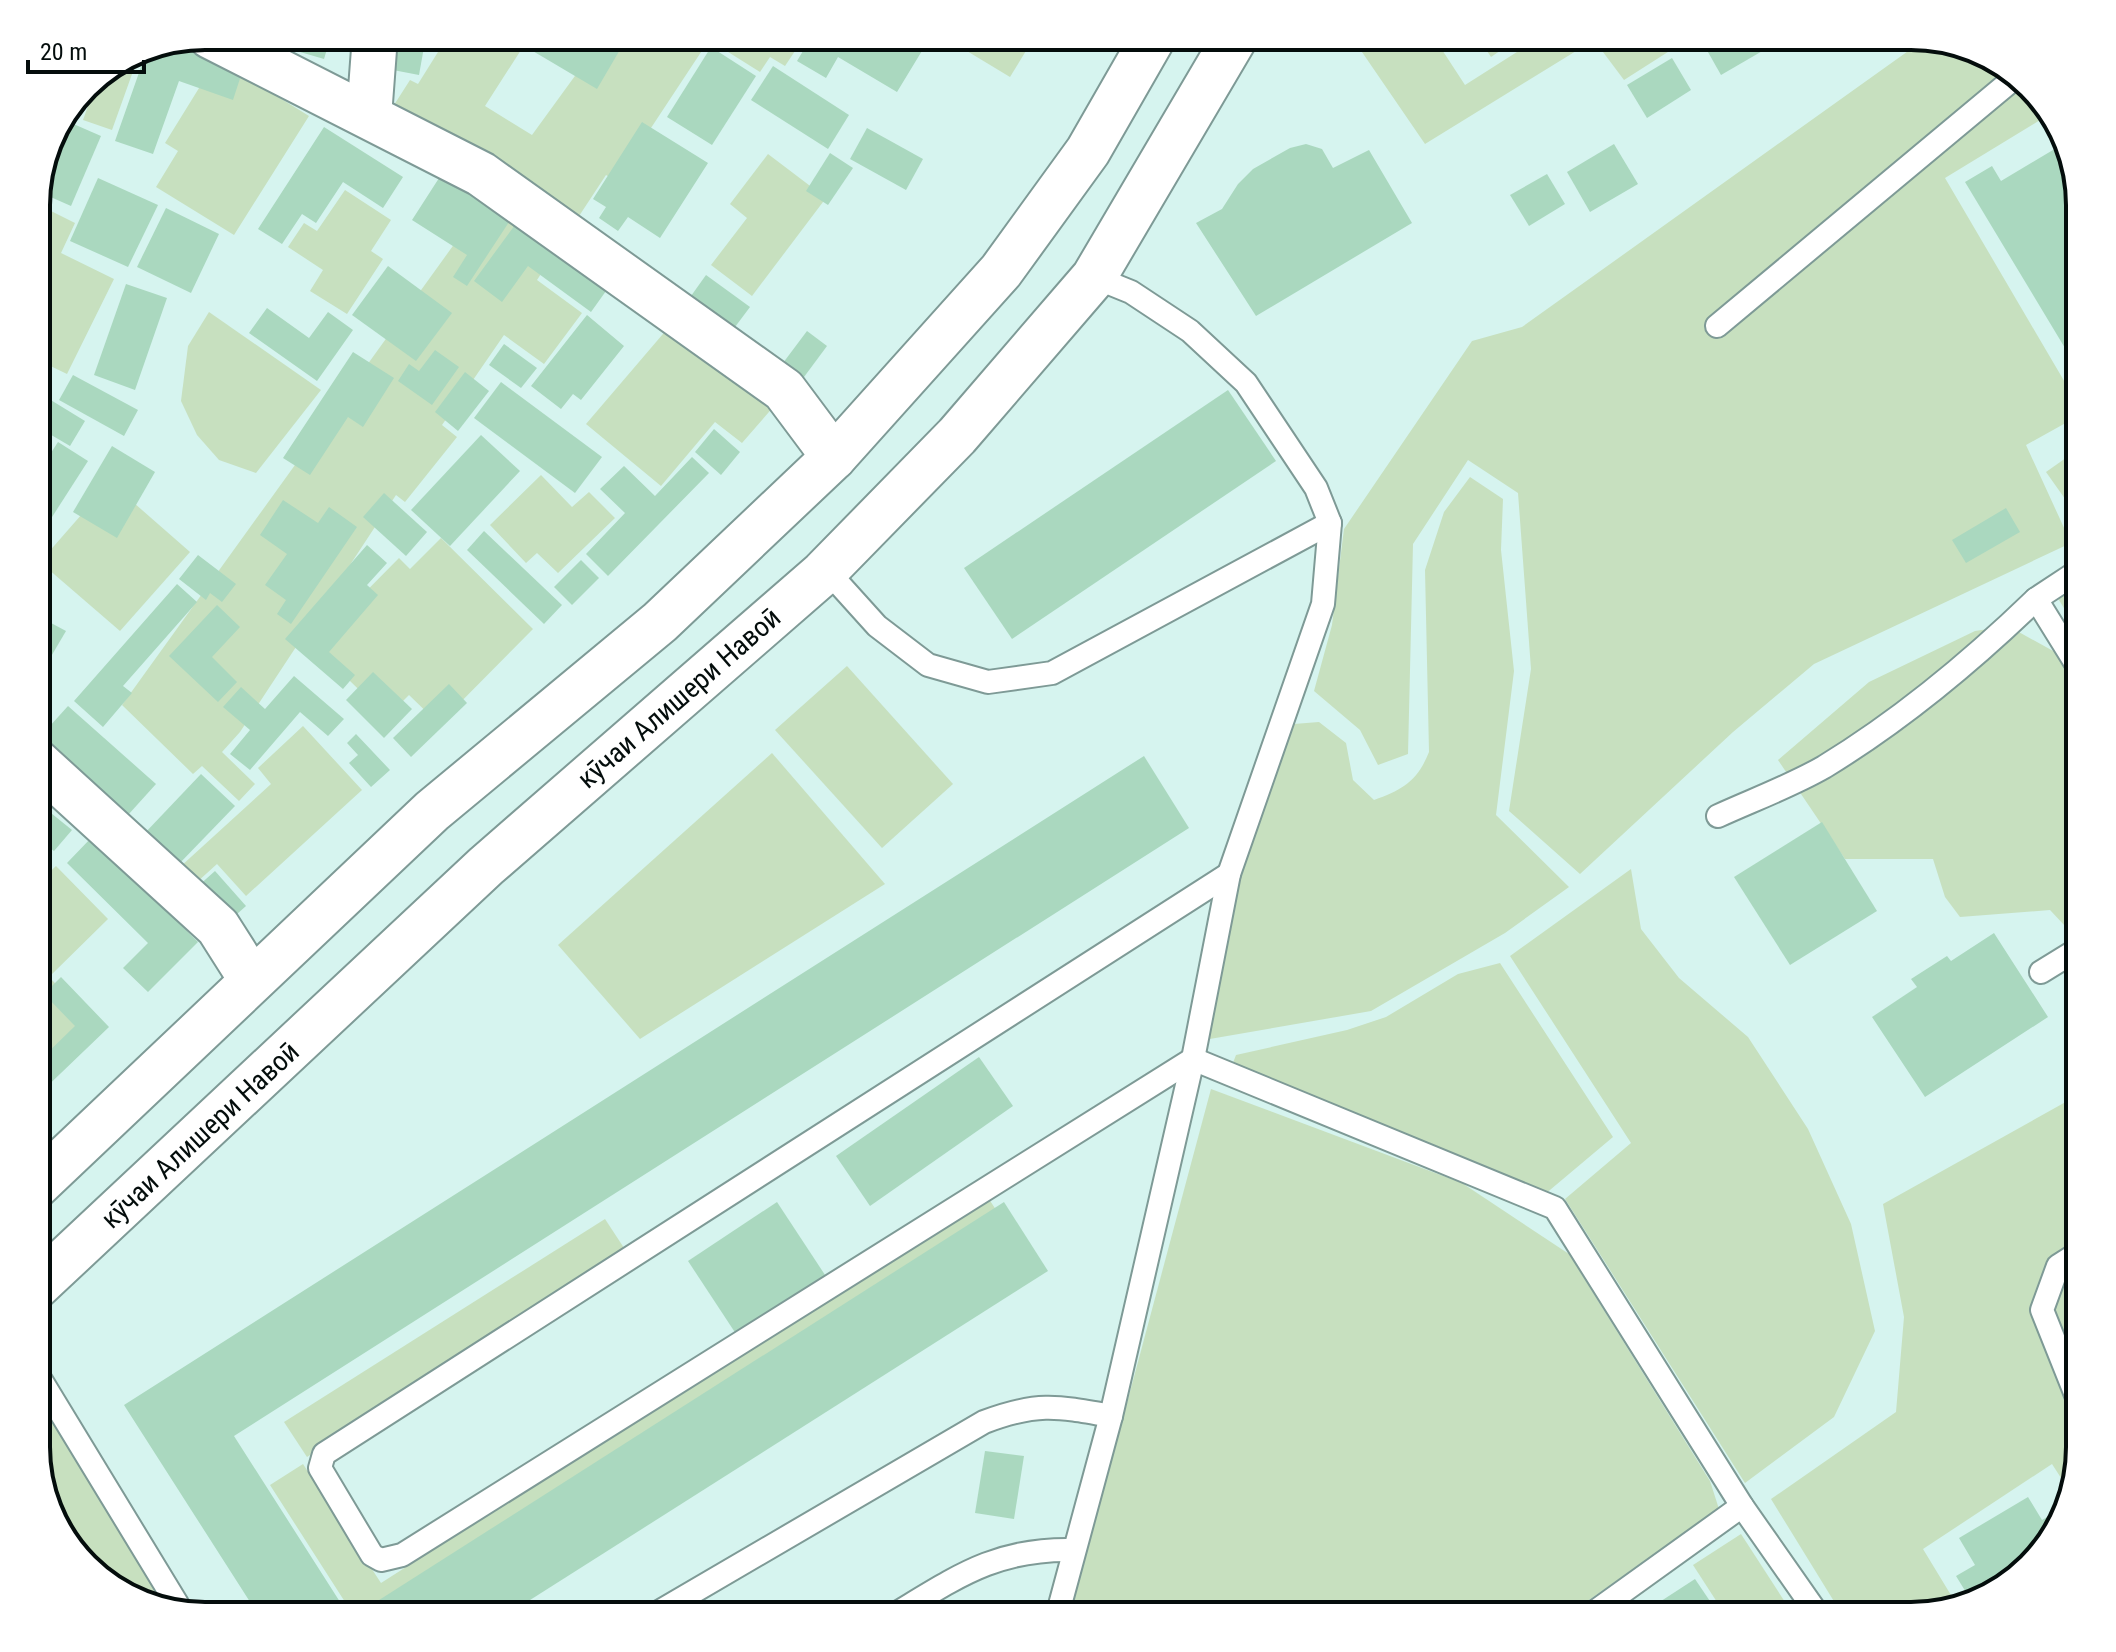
<svg xmlns="http://www.w3.org/2000/svg" width="2116" height="1652" font-family="'Roboto Condensed',sans-serif">
<style>
.green{fill:#c7e0bf}
.building{fill:#aad8bf}
.lines{fill:none;stroke-linecap:round;stroke-linejoin:round}
.service-casing{stroke:#7e9a96;stroke-width:26}
.minor-casing{stroke:#7e9a96;stroke-width:48}
.tertiary-casing{stroke:#7e9a96;stroke-width:48}
.service{stroke:#fff;stroke-width:22}
.minor{stroke:#fff;stroke-width:44}
.tertiary{stroke:#fff;stroke-width:44}
.labels{text-anchor:middle;dominant-baseline:central;stroke-width:7;stroke-linejoin:round;paint-order:stroke}
.street-label{font-size:28px;fill:#040d0c;stroke:#fff}
.rim{fill:none;stroke:#040d0c;stroke-width:4}
</style>
<rect width="100%" height="100%" fill="#d6f4ef"/>
<g class="green">
<path d="M448 36H530L485 106 532 135 604 36H805L785 66 770 57 760 72 709 40 616 181 606 175 537 280 582 313 544 364 504 335 442 425 457 437 405 502 396 495 240 732 222 752 255 784 239 801 202 766 193 774 122 705 504 175 394 105 410 80 418 84Z"/>
<path d="M942 36H1035L1010 77Z"/>
<path d="M1351 36H1433L1465 85 1542 36H1693L1624 80 1594 40 1425 144Z"/>
<path d="M1477 36H1522L1491 57Z"/>
<path d="M1925 39C1990 52 2009 61 2050 114L1945 178 2080 408V415L2026 445 2071 543 1814 664 1733 732 1580 874 1509 811 1531 669 1518 493 1468 460 1413 544 1408 754 1378 765 1360 730 1314 691 1332 625 1344 529 1472 341 1522 327Z"/>
<path d="M141 49 112 130 83 120 88 106 75 102 93 78Z"/>
<path d="M217 59 309 116 234 235 156 187 178 151 165 143Z"/>
<path d="M768 154 826 198 752 296 711 265 747 218 730 204Z"/>
<path d="M345 190 391 220 371 251 383 259 347 314 310 291 323 270 288 247 304 223 317 231Z"/>
<path d="M47 209 75 223 61 253 114 279 67 374 36 359V231Z"/>
<path d="M209 312 321 390 256 473 219 460 197 435 181 401 188 346Z"/>
<path d="M674 321 775 405 742 443 715 422 661 486 586 424Z"/>
<path d="M2080 448V520L2046 472Z"/>
<path d="M541 475 572 507 589 492 615 518 558 573 537 553 526 563 490 525Z"/>
<path d="M1470 477 1503 499 1501 550 1514 671 1496 815 1569 887 1505 933 1371 1011 1204 1040 1234 878 1281 725 1319 722 1346 743 1353 780 1374 800C1403 790 1418 780 1429 752L1425 570 1444 512Z"/>
<path d="M110 482 190 552 120 631 40 562Z"/>
<path d="M441 538 533 629 439 724 409 695 387 717 313 645 399 558 410 569Z"/>
<path d="M2080 574V634L2054 592Z"/>
<path d="M2008 626 2055 652 2080 689V942L2050 910 1960 917 1945 897 1933 859H1845L1778 760 1869 682 1975 631Z"/>
<path d="M847 666 953 784 882 848 775 730Z"/>
<path d="M303 726 362 790 246 896 217 864 196 883 180 867 271 784 258 768Z"/>
<path d="M772 753 885 884 640 1039 558 945Z"/>
<path d="M56 866 108 919 49 977 89 1018 36 1070V885Z"/>
<path d="M1631 869 1641 929 1679 978 1748 1037 1808 1129 1851 1224 1875 1331 1834 1417 1745 1483 1565 1199 1631 1143 1510 956Z"/>
<path d="M1500 963 1613 1137 1544 1195 1231 1068 1236 1055 1347 1030 1386 1017 1458 974Z"/>
<path d="M1211 1089 1462 1183 1569 1254 1710 1481 1719 1509 1566 1616H1070Z"/>
<path d="M2080 1094V1447L2072 1495 2052 1464 1923 1549 1957 1605 1911 1616H1843L1771 1499 1896 1412 1904 1317 1883 1204Z"/>
<path d="M987 1196 998 1213 366 1616H354L270 1485 303 1464 381 1583Z"/>
<path d="M605 1219 628 1254 307 1457 284 1422Z"/>
<path d="M36 1397 173 1610C94 1594 50 1537 37 1459 33 1440 36 1417 36 1397Z"/>
<path d="M1741 1534 1794 1616H1726L1693 1565Z"/>
</g>
<g class="building">
<path d="M252 36H281L276 46Z"/>
<path d="M294 36H331L324 59 290 49Z"/>
<path d="M399 36H426L419 75 393 70Z"/>
<path d="M533 36H628L597 89 526 47Z"/>
<path d="M812 36H931L897 92 838 57 826 78 797 61Z"/>
<path d="M1704 36H1765L1771 46 1721 75 1700 38Z"/>
<path d="M187 40 246 60 233 100 179 81 153 154 115 141 148 47Z"/>
<path d="M711 47 756 76 712 145 667 117Z"/>
<path d="M1672 58 1691 90 1647 118 1627 85Z"/>
<path d="M773 66 849 115 828 149 751 100Z"/>
<path d="M62 119 101 136 71 206 37 191 54 130Z"/>
<path d="M642 122 708 163 660 238 628 217 618 231 599 218 606 207 593 199Z"/>
<path d="M2056 122 2063 131 2080 205V373L1965 182 1992 166 2001 181 2058 147 2046 128Z"/>
<path d="M324 127 403 177 383 208 343 182 316 223 302 214 282 244 258 229Z"/>
<path d="M867 128 923 159 906 190 850 159Z"/>
<path d="M1306 144 1322 149 1333 168 1369 150 1412 223 1256 316 1196 223 1222 209 1238 184 1253 169 1290 148Z"/>
<path d="M1614 144 1638 184 1590 212 1567 172Z"/>
<path d="M830 153 853 168 828 205 806 191Z"/>
<path d="M1547 174 1565 204 1529 226 1510 195Z"/>
<path d="M441 175 511 219 467 286 453 277 467 255 412 220Z"/>
<path d="M98 178 158 205 128 267 70 241Z"/>
<path d="M166 208 219 234 191 293 137 267Z"/>
<path d="M520 218 611 284 591 312 528 266 502 302 474 281Z"/>
<path d="M388 266 452 313 416 361 352 315Z"/>
<path d="M706 275 750 307 735 327 691 296Z"/>
<path d="M126 284 167 298 135 390 94 375Z"/>
<path d="M267 308 309 338 328 312 353 330 317 381 249 333Z"/>
<path d="M587 315 624 346 581 400 573 394 561 409 531 386Z"/>
<path d="M807 331 827 346 804 377 783 363Z"/>
<path d="M504 344 537 368 521 388 489 365Z"/>
<path d="M435 350 459 367 432 405 398 381 409 364 419 371Z"/>
<path d="M353 352 394 378 363 427 348 417 310 475 283 458Z"/>
<path d="M465 372 489 391 458 431 435 412Z"/>
<path d="M73 375 138 410 124 436 59 400Z"/>
<path d="M501 382 602 457 575 493 474 418Z"/>
<path d="M1228 390 1276 461 1012 639 964 568Z"/>
<path d="M36 391 85 421 70 446 36 426Z"/>
<path d="M714 429 740 452 721 475 695 452Z"/>
<path d="M481 435 520 471 450 546 411 510Z"/>
<path d="M58 442 88 461 36 542V476Z"/>
<path d="M112 446 155 472 117 538 73 512Z"/>
<path d="M692 457 709 473 608 576 586 554 625 513 600 489 624 466 655 496Z"/>
<path d="M384 493 427 532 406 556 363 517Z"/>
<path d="M283 500 318 523 329 507 357 527 291 624 277 614 286 600 265 585 287 554 260 535Z"/>
<path d="M2006 508 2020 532 1966 563 1952 540Z"/>
<path d="M484 531 562 605 544 624 467 550Z"/>
<path d="M367 545 387 563 367 585 378 595 329 652 355 675 343 689 285 639Z"/>
<path d="M198 555 236 584 222 602 210 593 206 600 179 579Z"/>
<path d="M581 560 599 578 572 605 554 587Z"/>
<path d="M177 584 197 602 123 686 132 693 103 727 74 701Z"/>
<path d="M217 605 240 627 212 657 237 682 218 702 169 656Z"/>
<path d="M36 615 66 631 36 682Z"/>
<path d="M373 672 412 709 384 738 346 700Z"/>
<path d="M294 676 344 719 328 736 300 712 250 770 230 754 250 730 223 707 241 687 265 709Z"/>
<path d="M449 684 467 703 411 757 393 738Z"/>
<path d="M68 706 156 784 128 815 40 737Z"/>
<path d="M356 734 390 770 371 787 349 763 358 755 347 743Z"/>
<path d="M1144 756 1189 828 234 1436 349 1616H259L124 1405Z"/>
<path d="M201 774 235 806 177 866 144 834Z"/>
<path d="M36 801 72 830 54 851 36 837Z"/>
<path d="M1822 822 1877 911 1790 965 1734 877Z"/>
<path d="M92 837 198 942 148 992 123 968 148 943 67 863Z"/>
<path d="M36 846 51 859 36 876Z"/>
<path d="M215 871 246 906 228 922 197 887Z"/>
<path d="M1994 933 2048 1017 1925 1097 1872 1017 1917 987 1911 979 1947 956 1951 961Z"/>
<path d="M61 977 109 1027 36 1097V1064L75 1026 44 994Z"/>
<path d="M979 1057 1013 1106 870 1206 836 1156Z"/>
<path d="M777 1202 829 1281 740 1340 688 1261Z"/>
<path d="M1004 1202 1048 1271 505 1616H354Z"/>
<path d="M985 1451 1024 1456 1014 1519 975 1513Z"/>
<path d="M2028 1497 2042 1520 2063 1508 2065 1511 2038 1558 1985 1599 1972 1602 1956 1576 1975 1565 1959 1538Z"/>
<path d="M1695 1579 1720 1616H1638Z"/>
</g>
<g class="lines">
<g class="service-casing">
<g id="service">
<path d="M1717 326 2018 75"/>
<path d="M823 573 840 585 877 626 928 665 988 682 1052 673 1330 523"/>
<path d="M2080 670 2036 599 2080 570"/>
<path d="M1718 816C1753 800 1791 786 1824 767 1901 720 1972 661 2036 599"/>
<path d="M1229 874 324 1454 320 1468 372 1555 381 1560 402 1555 1193 1059 1555 1208 1742 1506 1819 1616"/>
<path d="M2041 972 2080 948"/>
<path d="M36 1372 182 1612"/>
<path d="M2080 1405 2042 1310 2058 1266 2080 1252"/>
<path d="M652 1616 984 1422C1037 1402 1056 1406 1111 1416"/>
<path d="M892 1616C957 1577 996 1548 1074 1550"/>
<path d="M1057 1616 1111 1416 1193 1059 1229 874 1323 604 1330 523 1316 488 1246 383 1190 331 1131 292 1094 277"/>
<path d="M1589 1616 1742 1506"/>
</g>
</g>
<g class="minor-casing">
<g id="minor">
<path d="M210 36 481 174 784 390 834 457"/>
<path d="M369 116 375 36"/>
<path d="M36 761 218 927 251 979"/>
</g>
</g>
<g class="tertiary-casing">
<g id="tertiary">
<path d="M36 1186 432 811 660 622 834 457 1001 271 1088 151 1154 36"/>
<path d="M36 1287 486 866 823 573 957 436 1094 277 1236 36"/>
</g>
</g>
<use href="#service" class="service"/>
<use href="#minor" class="minor"/>
<use href="#tertiary" class="tertiary"/>
</g>
<g class="labels">
<g class="street-label">
<text transform="translate(679 698) rotate(-41)">кӯчаи Алишери Навоӣ</text>
<text transform="translate(200 1135) rotate(-43)">кӯчаи Алишери Навоӣ</text>
</g>
</g>
<path d="M0 0H2116V1652H0ZM205 50H1911A155 155 0 0 1 2066 205V1447A155 155 0 0 1 1911 1602H205A155 155 0 0 1 50 1447V205A155 155 0 0 1 205 50Z" fill="#fff" fill-rule="evenodd"/>
<path class="rim" d="M205 50H1911A155 155 0 0 1 2066 205V1447A155 155 0 0 1 1911 1602H205A155 155 0 0 1 50 1447V205A155 155 0 0 1 205 50Z"/>
<path d="M28 60v12h116v-12" fill="none" stroke="#040d0c" stroke-width="4"/>
<text x="40" y="60" font-size="24" fill="#040d0c" stroke="#ffffff" stroke-width="6" paint-order="stroke">20 m</text>
</svg>
